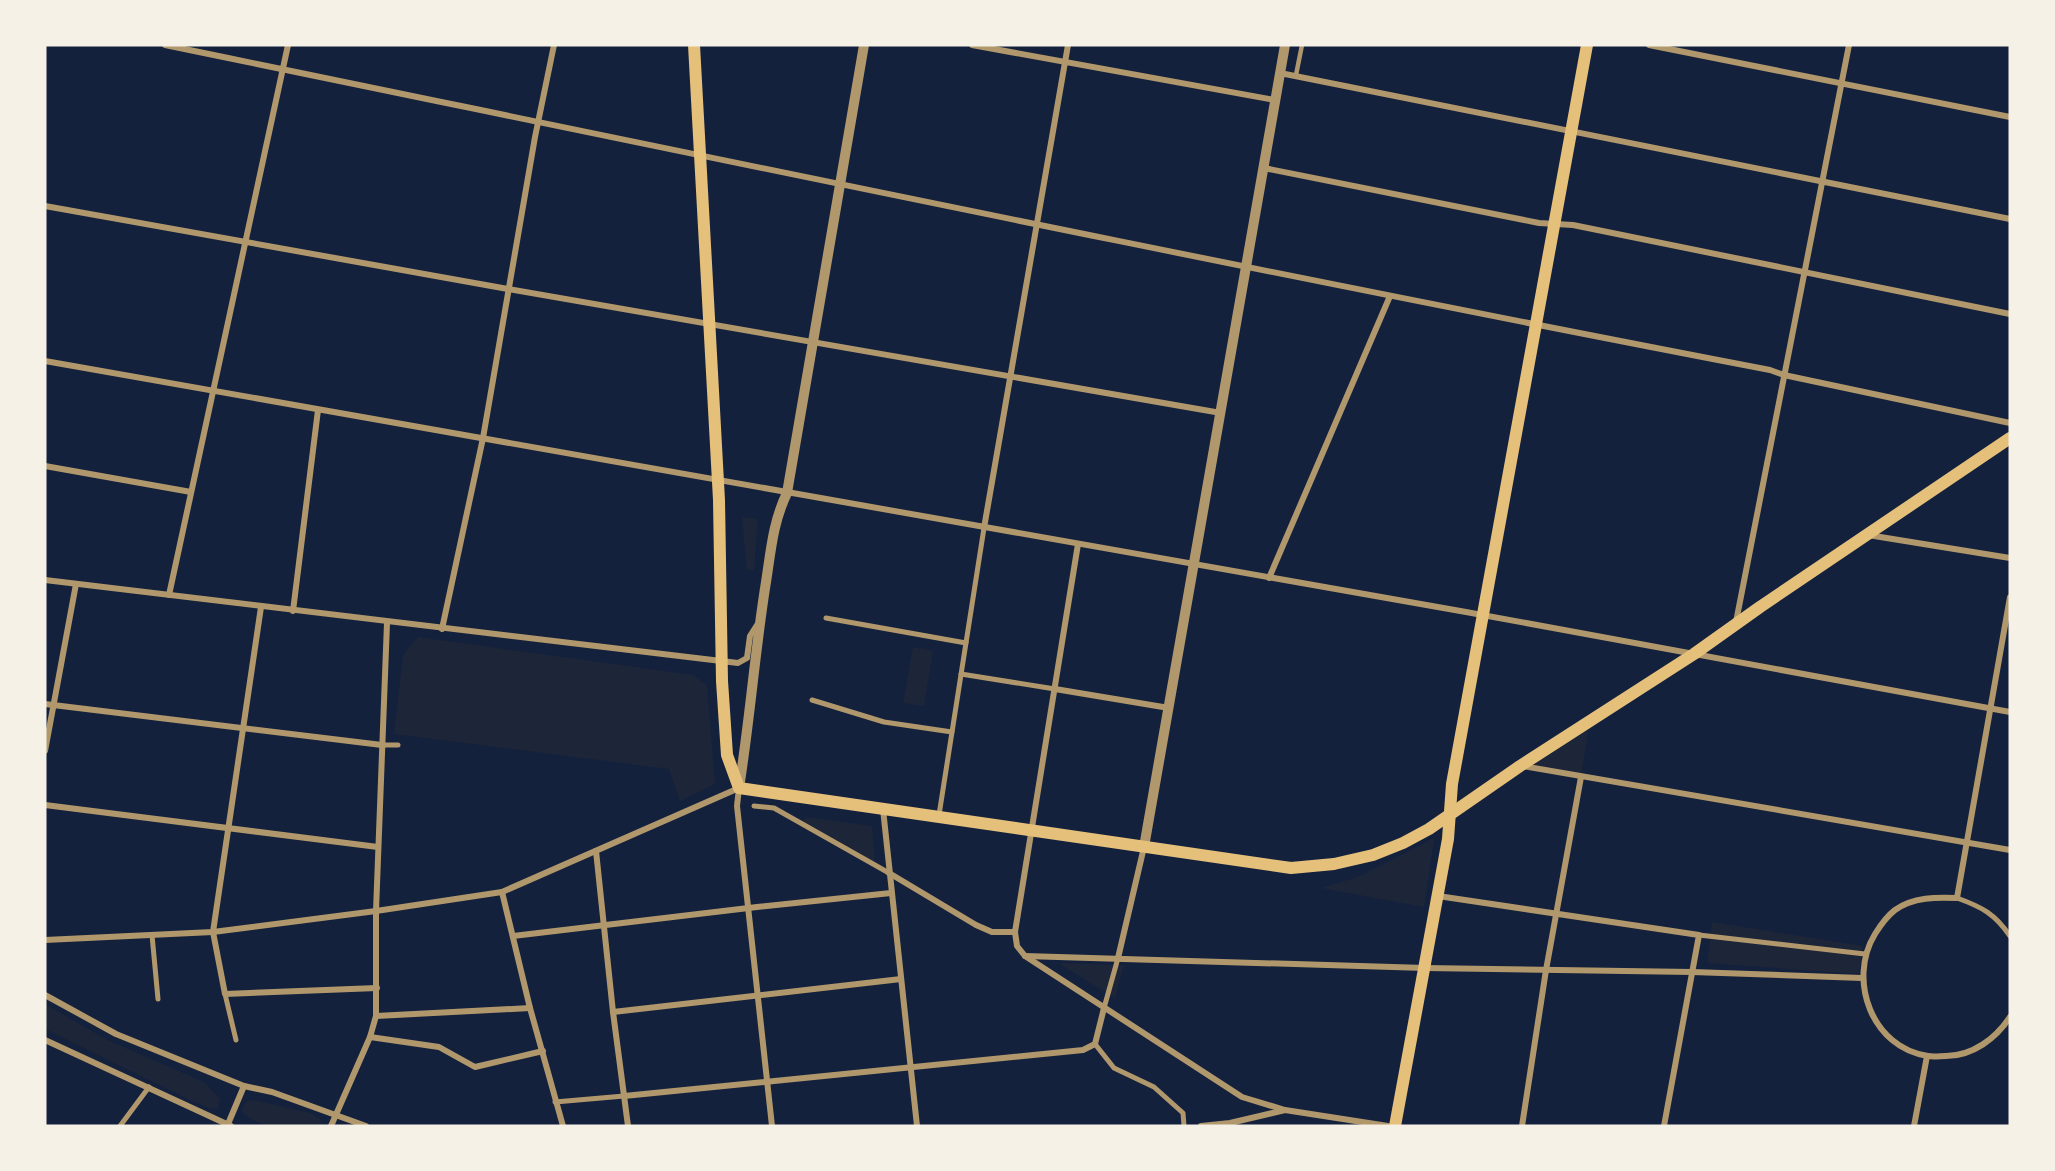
<svg xmlns="http://www.w3.org/2000/svg" width="2055" height="1171" font-family="Mulish,sans-serif">
<style>
.green{fill:#1d2539}
.lines{fill:none;stroke-linecap:round;stroke-linejoin:round}
.service{stroke:#b1986c;stroke-width:4.5}
.pedestrian{stroke:#b1986c;stroke-width:5}
.minor{stroke:#b1986c;stroke-width:6}
.tertiary{stroke:#b1986c;stroke-width:10}
.secondary{stroke:#e5c07b;stroke-width:12}
</style>
<rect width="100%" height="100%" fill="#14213d"/>
<g class="green">
<path d="M742 517 758 519 754 570H747Z"/>
<path d="M418 637 693 675 707 686 715 784 680 801 669 769 394 734 403 655Z"/>
<path d="M913 647 933 651 924 706 903 703Z"/>
<path d="M1590 720 1581 777 1520 766Z"/>
<path d="M807 817 872 826 875 863 802 822Z"/>
<path d="M1434 838 1424 907 1321 888 1358 877Z"/>
<path d="M1712 922 1863 946 1859 974 1707 963Z"/>
<path d="M1058 963 1124 965 1115 998Z"/>
<path d="M45 1004 107 1040 204 1082 220 1099 218 1108 211 1109 192 1101 45 1029Z"/>
<path d="M253 1100 311 1113 320 1119 322 1126C295 1126 260 1133 241 1110L246 1102Z"/>
</g>
<g class="lines">
<path class="service" d="M1296 75 1302 45"/>
<g class="pedestrian">
<path d="M826 618 966 643"/>
<path d="M961 674 1055 689"/>
<path d="M812 700 884 722 952 732"/>
<path d="M382 745H398"/>
<path d="M754 806 774 808 889 873"/>
<path d="M939 815 984 528"/>
<path d="M1957 898C1982 907 1995 914 2010 936"/>
<path d="M152 935 158 999"/>
<path d="M1699 935 1865 954"/>
<path d="M225 994 236 1040"/>
<path d="M1104 1008 1118 958"/>
<path d="M1095 1044 1114 1068 1154 1087 1183 1113 1184 1126"/>
<path d="M555 1102 624 1096"/>
<path d="M120 1126 149 1087"/>
</g>
<g class="minor">
<path d="M165 45C700 155 1234 267 1770 370L1784 375 2010 423"/>
<path d="M972 45 1275 100"/>
<path d="M1649 45 2010 117"/>
<path d="M1280 73 2010 219"/>
<path d="M1264 168 1539 223 1573 225 2010 314"/>
<path d="M45 206 508 289 1221 413"/>
<path d="M45 361 1466 612 2010 712"/>
<path d="M45 466 191 492"/>
<path d="M984 528 1068 45"/>
<path d="M1868 535 2010 558"/>
<path d="M1078 544 1015 932 1017 946 1025 956 1242 1097 1285 1110"/>
<path d="M1269 578 1390 296"/>
<path d="M45 580 738 663 747 658 750 636 757 625"/>
<path d="M169 595 288 45"/>
<path d="M2010 597 1957 898C1937 897 1913 897 1895 910 1887 916 1880 926 1875 934 1847 980 1872 1048 1928 1056 1934 1057 1940 1056 1946 1056 1973 1056 1996 1038 2010 1017"/>
<path d="M261 607 213 932 225 994 377 988"/>
<path d="M293 611 318 410"/>
<path d="M1736 622 1849 45"/>
<path d="M442 629 483 438 535 137 554 45"/>
<path d="M1055 689 1169 708"/>
<path d="M45 704 382 745"/>
<path d="M45 751 76 584"/>
<path d="M1523 766 2010 850"/>
<path d="M739 788 737 806 772 1126"/>
<path d="M45 805 378 847"/>
<path d="M883 809 917 1126"/>
<path d="M596 851 613 1012 628 1126"/>
<path d="M889 873 976 925 992 932H1015"/>
<path d="M502 892 530 1008 563 1126"/>
<path d="M1438 896 1699 935 1664 1126"/>
<path d="M513 936 757 907 891 893"/>
<path d="M45 940 213 932 376 911 502 892 739 788"/>
<path d="M1025 956 1425 968 1692 972 1862 978"/>
<path d="M1118 958 1144 847"/>
<path d="M45 995 116 1034 244 1086 272 1092 366 1126"/>
<path d="M613 1012 901 979"/>
<path d="M376 1016 530 1008"/>
<path d="M370 1037 439 1047 475 1067 543 1051"/>
<path d="M45 1040 231 1126"/>
<path d="M624 1096 1083 1050 1095 1044 1104 1008"/>
<path d="M228 1124 244 1086"/>
<path d="M331 1126 370 1037 376 1016V911L387 623"/>
<path d="M1201 1126 1230 1123 1285 1110 1388 1126"/>
<path d="M1522 1126 1546 970 1581 777"/>
<path d="M1914 1126 1927 1056"/>
</g>
<g class="tertiary">
<path d="M739 788C750 719 755 650 766 582 771 550 773 522 787 493L864 45"/>
<path d="M1144 847 1285 45"/>
</g>
<g class="secondary">
<path d="M694 45 719 500 722 681 727 755 739 788 1291 868 1334 864 1373 855 1403 843 1429 829 1520 766 1694 654 1760 607 2010 438"/>
<path d="M1395 1126 1448 839 1452 784 1587 45"/>
</g>
</g>
<rect width="2055" height="1171" fill="none" stroke="#f6f1e7" stroke-width="93"/>
</svg>
